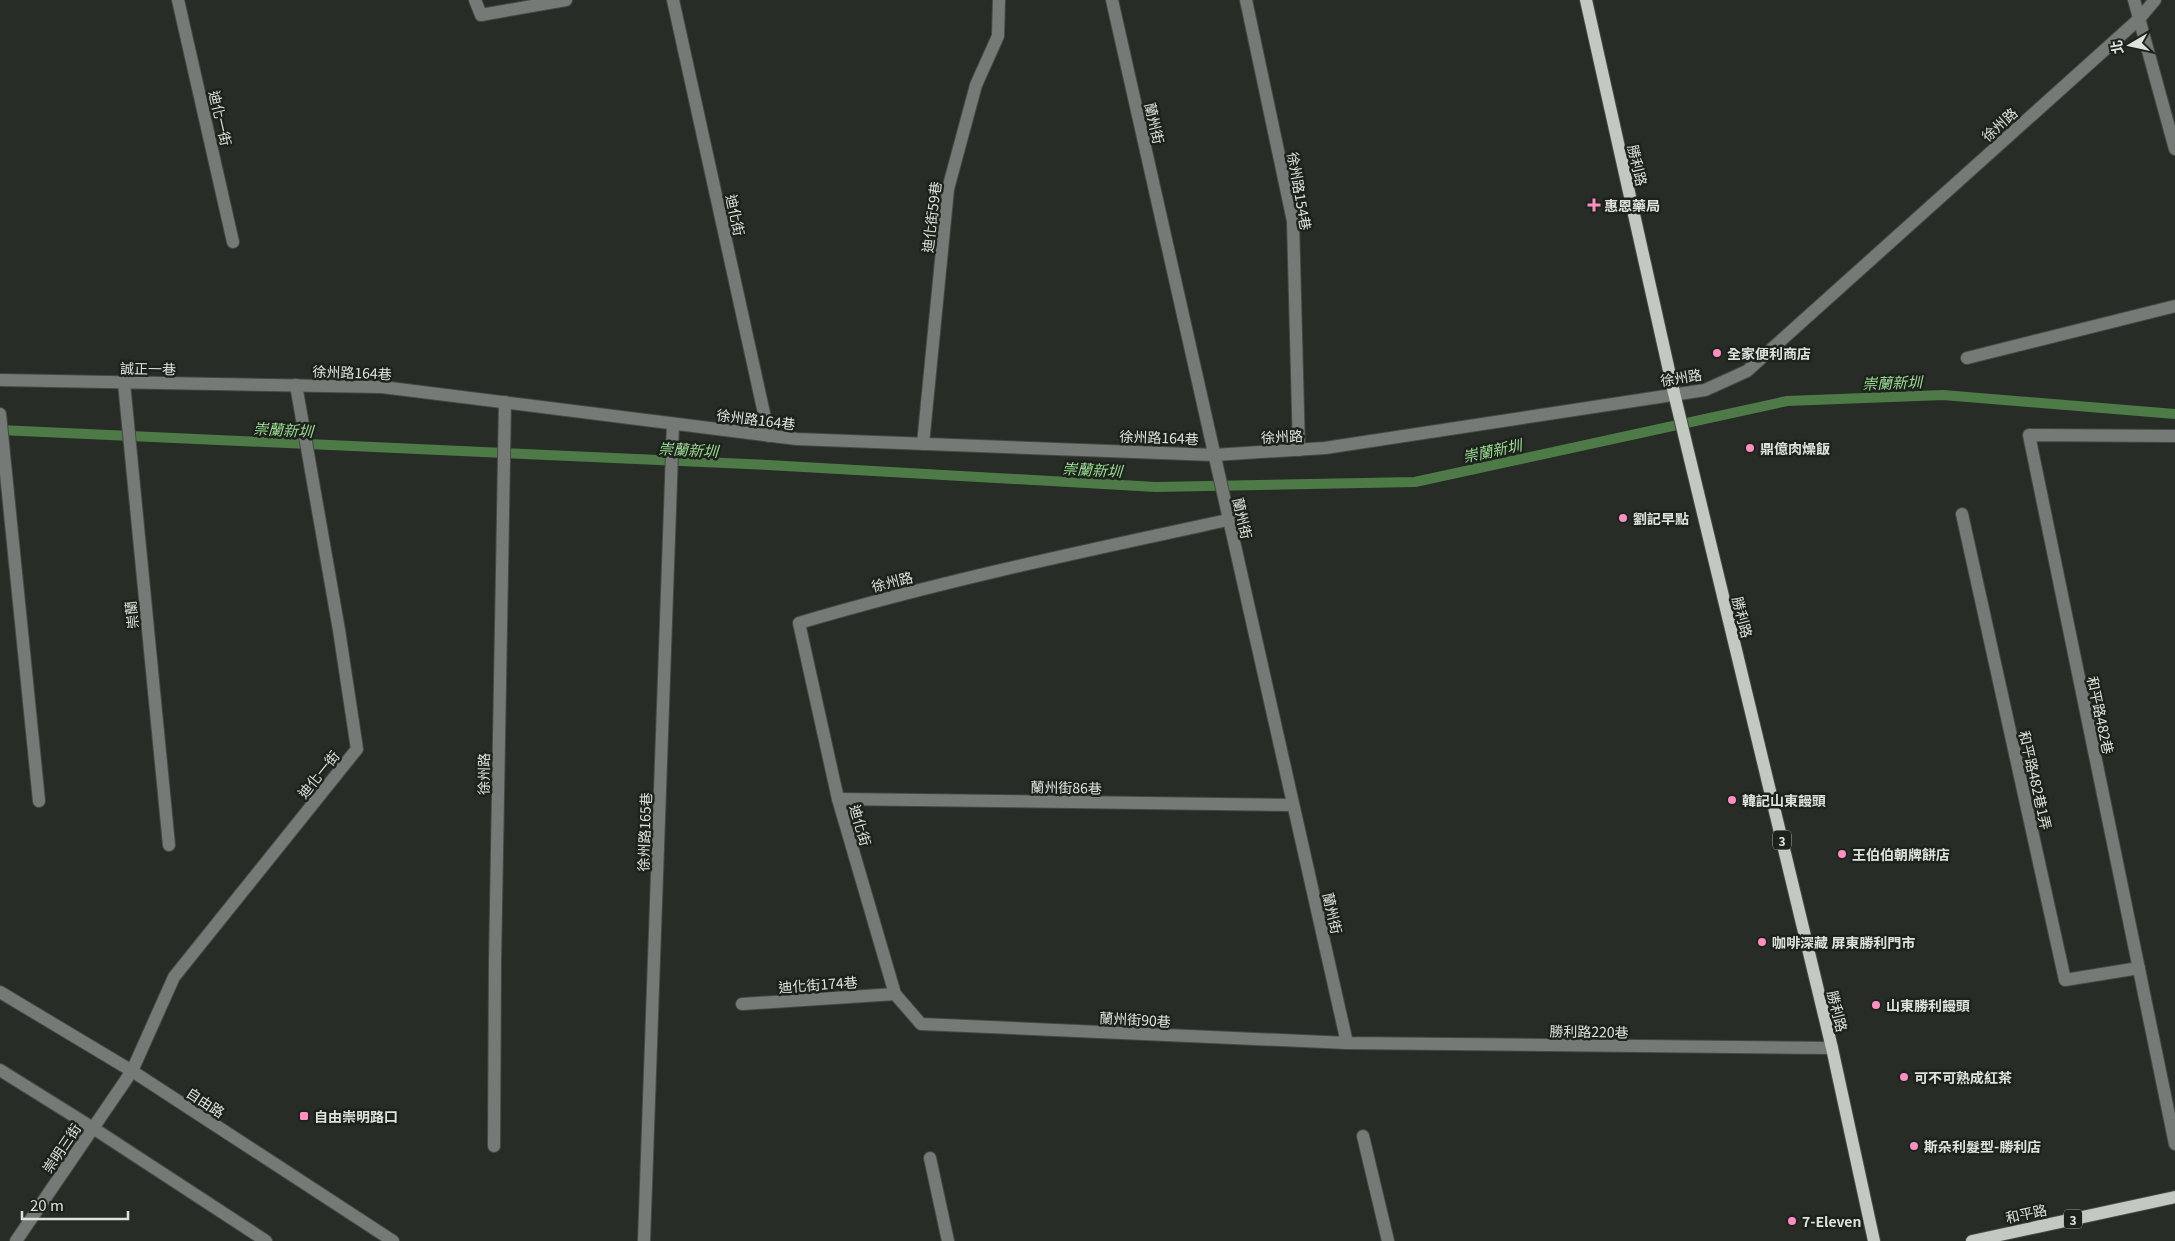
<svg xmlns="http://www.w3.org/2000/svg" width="2175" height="1241" font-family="Georgia,'Noto Sans TC',serif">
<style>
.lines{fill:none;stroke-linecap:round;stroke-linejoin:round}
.stream{stroke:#4e7a48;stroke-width:10}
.minor-casing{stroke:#444a43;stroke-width:14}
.major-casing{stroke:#444a43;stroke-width:14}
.minor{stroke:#767a76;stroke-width:12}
.major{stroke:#c2c9c0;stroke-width:12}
.poi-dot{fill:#fd8ec0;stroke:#1d231c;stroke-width:2}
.labels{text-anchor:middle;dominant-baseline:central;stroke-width:5;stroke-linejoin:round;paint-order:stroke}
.shield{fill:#1d231c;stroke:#a4a9a3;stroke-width:1}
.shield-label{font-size:12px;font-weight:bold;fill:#dee2dd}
.street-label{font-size:14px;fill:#dee2dd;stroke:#1d231c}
.poi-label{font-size:14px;font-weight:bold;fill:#dee2dd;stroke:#1d231c;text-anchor:start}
.water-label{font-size:15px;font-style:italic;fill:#9bdc92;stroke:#1d231c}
</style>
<rect width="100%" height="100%" fill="#272d26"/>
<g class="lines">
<path class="stream" d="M0 430 768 465 1156 487 1415 482 1787 401 1943 395 2175 414"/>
<g class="minor-casing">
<g id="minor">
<path d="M178 0 233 242"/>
<path d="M475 0 481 15 566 0"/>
<path d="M673 0 769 436"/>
<path d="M1112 0 1347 1043"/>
<path d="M1246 0 1293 221 1299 450"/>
<path d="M2134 0 2175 149"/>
<path d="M1967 358 2175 306"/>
<path d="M0 380 382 387 797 439 1214 455 1325 448 1705 390 1747 371 2139 19 2155 0"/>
<path d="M124 383 169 845"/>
<path d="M0 414 39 801"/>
<path d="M2175 436 2029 435 2175 1144"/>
<path d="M923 444 948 189 976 85 998 36 999 0"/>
<path d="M1962 514 2065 980 2139 968"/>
<path d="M1228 520C1084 551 941 581 799 623L838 799 895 994 921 1024 1347 1043 1832 1048"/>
<path d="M838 799 1293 805"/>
<path d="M0 992 132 1071 393 1241"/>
<path d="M742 1004 895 994"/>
<path d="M0 1070 93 1128 266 1241"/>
<path d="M1363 1136 1388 1241"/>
<path d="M494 1146 495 963 505 402"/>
<path d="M930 1158 948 1241"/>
<path d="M16 1241 132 1071 174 977 357 749 339 630 296 385"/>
<path d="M644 1241 673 424"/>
</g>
</g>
<g class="major-casing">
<g id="major">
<path d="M1586 0 1674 393 1832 1048 1874 1241"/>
<path d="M1972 1241 2175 1197"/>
</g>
</g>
<use href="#minor" class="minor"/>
<use href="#major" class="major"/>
</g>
<g class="poi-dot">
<path d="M1591.5 197.5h5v5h5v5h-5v5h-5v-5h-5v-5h5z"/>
<circle cx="1717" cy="353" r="5"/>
<circle cx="1750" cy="448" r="5"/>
<circle cx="1623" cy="518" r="5"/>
<circle cx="1732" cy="800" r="5"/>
<circle cx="1842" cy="854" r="5"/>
<circle cx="1762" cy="942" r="5"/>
<circle cx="1876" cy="1005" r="5"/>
<circle cx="1904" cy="1077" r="5"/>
<rect x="299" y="1111" width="10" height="10" rx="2.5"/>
<circle cx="1914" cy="1146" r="5"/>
<circle cx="1792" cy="1221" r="5"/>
</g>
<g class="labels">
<g class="shield">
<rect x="1773" y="830.5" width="18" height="19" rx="4"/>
<rect x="2064" y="1209.5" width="18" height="19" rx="4"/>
</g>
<g class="shield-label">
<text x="1782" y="840">3</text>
<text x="2073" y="1219">3</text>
</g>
<g class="street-label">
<text transform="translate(221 118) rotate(77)">迪化一街</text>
<text transform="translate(1155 123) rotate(77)">蘭州街</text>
<text transform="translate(1999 124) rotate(-42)">徐州路</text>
<text transform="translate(1638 165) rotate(77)">勝利路</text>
<text transform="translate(1300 191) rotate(80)">徐州路154巷</text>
<text transform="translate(736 215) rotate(78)">迪化街</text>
<text transform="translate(931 217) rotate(-83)">迪化街59巷</text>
<text transform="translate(148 368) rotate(1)">誠正一巷</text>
<text transform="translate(352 372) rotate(2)">徐州路164巷</text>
<text transform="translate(1681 377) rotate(-9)">徐州路</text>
<text transform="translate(756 419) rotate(7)">徐州路164巷</text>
<text transform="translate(1282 436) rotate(-3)">徐州路</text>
<text transform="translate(1159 437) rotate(2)">徐州路164巷</text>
<text transform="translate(1243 518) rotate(77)">蘭州街</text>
<text transform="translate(892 581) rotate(-14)">徐州路</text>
<text transform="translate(131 615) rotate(-96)">崇蘭</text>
<text transform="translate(1743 617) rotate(76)">勝利路</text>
<text transform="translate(2101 715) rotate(78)">和平路482巷</text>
<text transform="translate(318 774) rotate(-51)">迪化一街</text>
<text transform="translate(483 774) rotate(-89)">徐州路</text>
<text transform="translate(2036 780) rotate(77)">和平路482巷1弄</text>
<text transform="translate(1066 787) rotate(1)">蘭州街86巷</text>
<text transform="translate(861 825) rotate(74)">迪化街</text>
<text transform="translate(644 832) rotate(-88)">徐州路165巷</text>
<text transform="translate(1333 913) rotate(77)">蘭州街</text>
<text transform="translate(818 984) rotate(-4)">迪化街174巷</text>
<text transform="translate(1838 1011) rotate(76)">勝利路</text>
<text transform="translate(1135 1019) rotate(3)">蘭州街90巷</text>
<text transform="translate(1589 1031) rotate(1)">勝利路220巷</text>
<text transform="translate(206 1102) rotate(33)">自由路</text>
<text transform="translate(61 1148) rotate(-56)">崇明三街</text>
<text transform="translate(2026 1213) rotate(-12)">和平路</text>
</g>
<g class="poi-label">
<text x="1604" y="205">惠恩藥局</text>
<text x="1727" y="353">全家便利商店</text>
<text x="1760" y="448">鼎億肉燥飯</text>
<text x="1633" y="518">劉記早點</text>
<text x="1742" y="800">韓記山東饅頭</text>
<text x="1852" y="854">王伯伯朝牌餅店</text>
<text x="1772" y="942">咖啡深藏 屏東勝利門市</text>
<text x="1886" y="1005">山東勝利饅頭</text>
<text x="1914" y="1077">可不可熟成紅茶</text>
<text x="314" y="1116">自由崇明路口</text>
<text x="1924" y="1146">斯朵利髮型-勝利店</text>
<text x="1802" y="1221">7-Eleven</text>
</g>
<g class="water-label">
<text transform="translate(1892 382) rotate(-2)">崇蘭新圳</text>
<text transform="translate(283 429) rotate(3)">崇蘭新圳</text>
<text transform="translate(688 449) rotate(3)">崇蘭新圳</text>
<text transform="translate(1492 450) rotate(-12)">崇蘭新圳</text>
<text transform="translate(1092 469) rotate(3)">崇蘭新圳</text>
</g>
</g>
<g transform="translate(2130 45) rotate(261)" stroke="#1d231c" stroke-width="4" paint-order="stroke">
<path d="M0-4L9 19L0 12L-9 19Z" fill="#dee2dd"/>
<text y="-8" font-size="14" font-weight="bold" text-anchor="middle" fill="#dee2dd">北</text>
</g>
<path d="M22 1211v8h106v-8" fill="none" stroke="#dee2dd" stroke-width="2.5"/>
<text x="30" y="1211" font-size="15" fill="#dee2dd" stroke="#1d231c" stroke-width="4" paint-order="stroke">20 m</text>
</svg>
